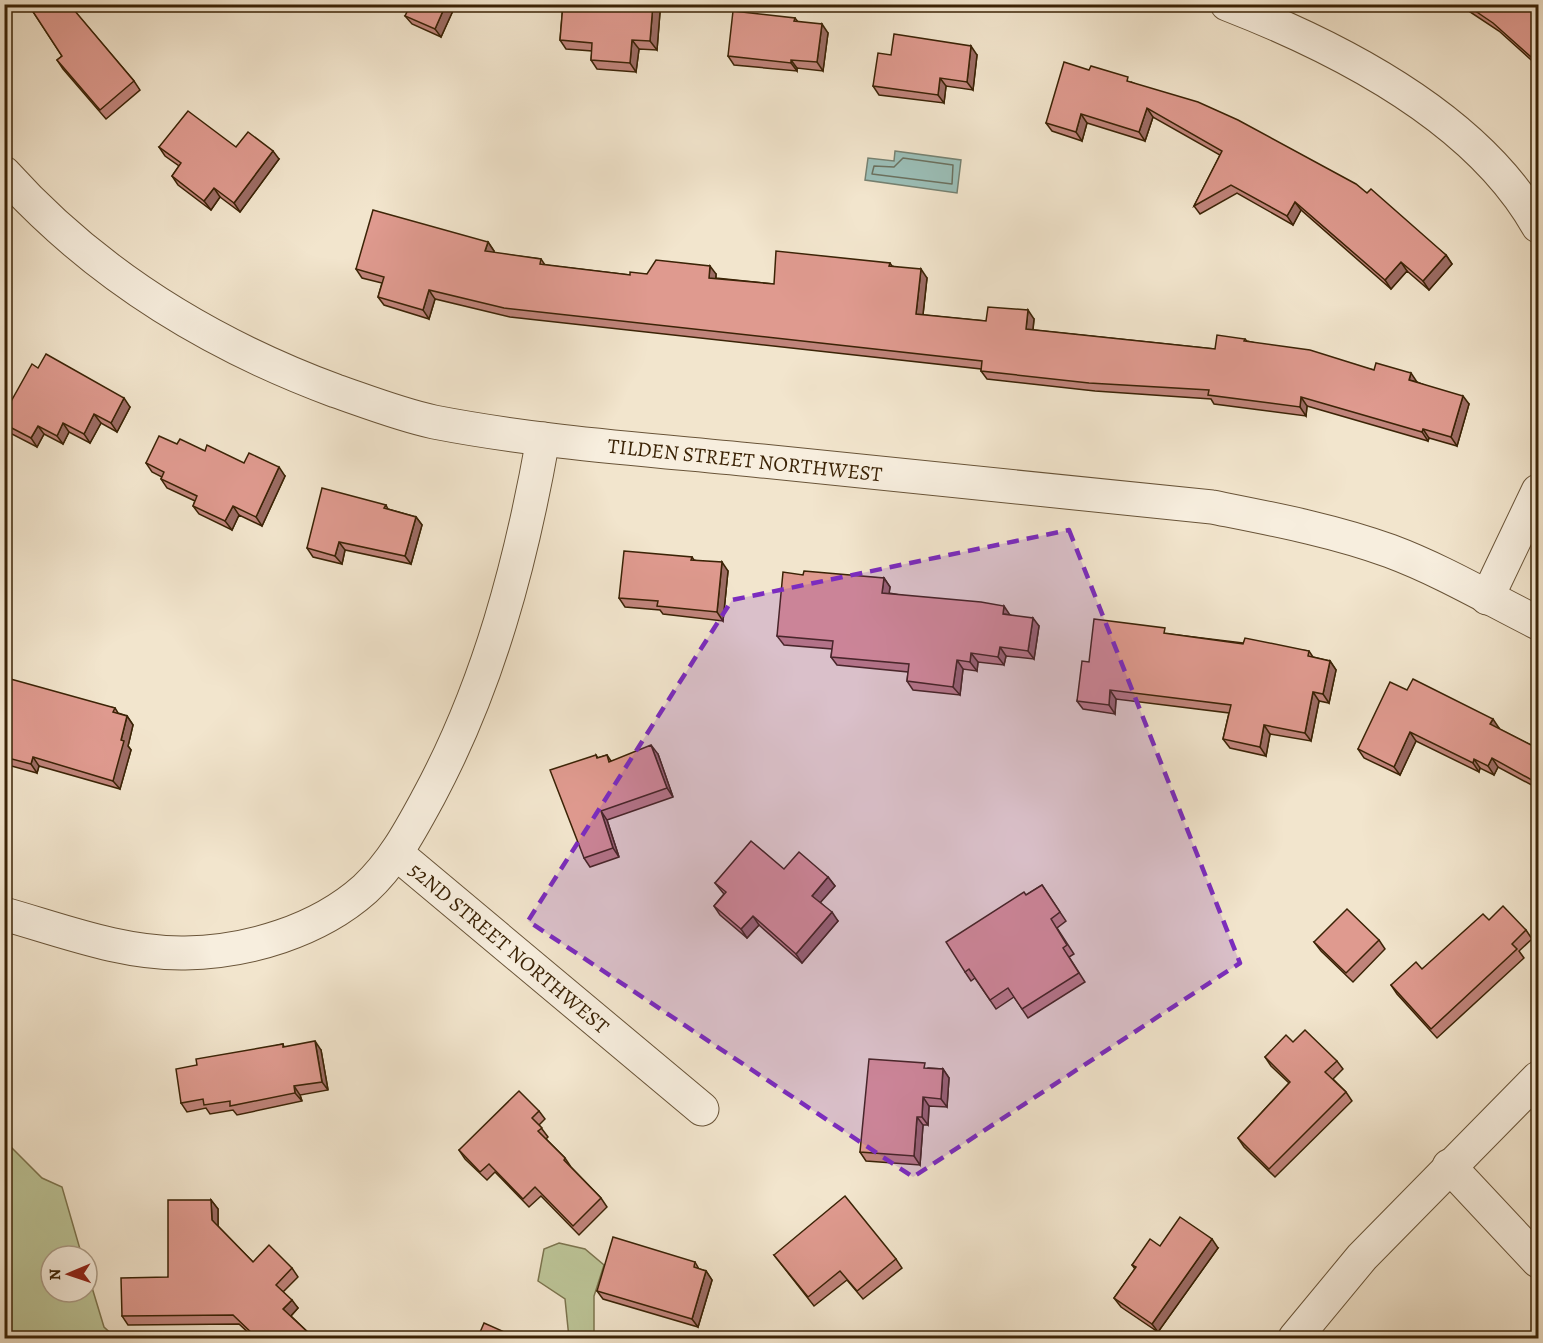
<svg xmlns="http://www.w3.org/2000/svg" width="1543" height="1343" font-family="Alegreya,serif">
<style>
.green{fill:#bcc497;stroke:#7c744e;stroke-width:1.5}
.water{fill:#9bbfb8;stroke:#758171;stroke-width:1.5}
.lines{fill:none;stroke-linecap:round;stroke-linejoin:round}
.shore{stroke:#6b715f;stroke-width:1.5}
.minor-casing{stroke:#695438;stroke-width:35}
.minor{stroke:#f7eede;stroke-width:33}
.wall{fill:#c0847b;stroke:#3b2306;stroke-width:1.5}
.shaded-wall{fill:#9c6c64;stroke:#3b2306;stroke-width:1.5}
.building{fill:#df9a8f;stroke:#3b2306;stroke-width:1.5}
.marked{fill:#7b2cbf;fill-opacity:0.2;stroke:#7b2cbf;stroke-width:4.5;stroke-dasharray:12 8;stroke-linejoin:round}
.labels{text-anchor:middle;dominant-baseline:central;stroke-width:5;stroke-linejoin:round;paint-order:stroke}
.street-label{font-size:21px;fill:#3b2306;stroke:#f7eede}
</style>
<rect width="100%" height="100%" fill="#f2e5cd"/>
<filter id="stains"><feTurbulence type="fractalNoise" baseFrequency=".00333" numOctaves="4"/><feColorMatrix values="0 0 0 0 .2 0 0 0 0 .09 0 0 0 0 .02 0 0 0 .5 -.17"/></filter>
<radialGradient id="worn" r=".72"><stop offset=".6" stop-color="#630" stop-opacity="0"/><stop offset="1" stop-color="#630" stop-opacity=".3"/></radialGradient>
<g class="green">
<path d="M5 1141 42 1178 62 1187 82 1256H51V1292H87V1271L104 1327 116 1338H5Z"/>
<path d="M559 1243 585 1249 604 1265 594 1296V1338H569L565 1299 538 1281 544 1249Z"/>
</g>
<path class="water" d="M895 151 961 160 957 193 865 180 868 158 894 161Z"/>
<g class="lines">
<path class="shore" d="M903 158 953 165 952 184 872 174 874 166 894 167Z"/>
<g class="minor-casing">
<g id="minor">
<path d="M1227 4C1340 48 1477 118 1538 226"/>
<path d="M4 173C95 274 209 344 336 391 368 402 401 415 434 422 542 443 653 450 762 461 912 477 1062 492 1212 507 1272 519 1332 530 1390 551 1441 570 1490 599 1538 623"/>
<path d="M1487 598 1538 491"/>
<path d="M396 853 702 1109"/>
<path d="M4 914C64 931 123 954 185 953 248 952 318 931 365 889 394 862 411 829 429 796 489 684 521 563 543 439"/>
<path d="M1449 1166 1538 1261"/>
<path d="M1295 1338 1362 1257 1538 1078"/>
</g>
</g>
<use href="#minor" class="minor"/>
</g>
<g class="wall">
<path d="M28 4H72L70 6 134 81 140 90 106 119 63 69 57 60 62 56Z"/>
<path d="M456 4 441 37 412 24 405 16Z"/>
<path d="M563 4H654L660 12 657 50 639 49 636 72 597 69 591 60 592 51 566 49 560 40Z"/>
<path d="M1458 4H1538L1539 67 1499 31Z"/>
<path d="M795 18 798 22 828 33 823 71 797 68V71L734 65 728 56Z"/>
<path d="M891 55H977L973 90 946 86 944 103 879 95 873 86Z"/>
<path d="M1131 82 1367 193 1446 255 1452 264 1429 290 1407 271 1391 289 1301 210 1293 225 1237 193 1200 214 1194 206 1220 155 1153 117 1145 141 1087 123 1082 141 1052 131 1046 123Z"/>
<path d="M159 147H236L279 159 240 212 220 197 211 210 178 185 172 176 179 166 165 156Z"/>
<path d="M488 242 494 251V253L541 259 545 265 630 275 647 274H716V278L774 284 890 263 892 266 927 278 923 315 986 321 1034 319 1033 330 1215 349 1245 339 1247 341 1374 370 1417 382 1469 404 1457 446 1429 438 1428 441 1307 406 1306 416 1214 404 1211 399 1095 391 987 379 981 371V369L510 317 435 299 429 319 384 305 378 297 382 283 362 278 356 269Z"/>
<path d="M38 368 130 407 117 432 101 423 90 443 69 432 63 444 44 434 37 447 6 431 4 428V414Z"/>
<path d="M177 444 205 451 285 476 262 526 239 515 232 530 199 514 193 506 195 501 167 488 161 479 162 477 152 472 146 463Z"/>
<path d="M386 505 388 509 416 517 422 525 411 564 345 550 342 564 313 557 307 548Z"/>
<path d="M692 557 694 560 728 571 723 621 663 614 660 610 625 607 619 598Z"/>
<path d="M803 575 884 578 890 587 889 593 1010 615 1039 626 1034 659 1006 656 1004 665 978 662 977 671 963 669 960 695 913 690 907 681 908 672 837 665 831 657 832 649 784 645 777 636Z"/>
<path d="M1169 634 1309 651 1313 657 1330 661 1336 670 1329 703 1319 701 1311 741 1270 734 1266 756 1230 748 1223 739 1229 713 1116 699 1115 714 1083 709 1077 701 1089 662Z"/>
<path d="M4 688 115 708 118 713 127 716 133 725 128 746 131 750 120 789 39 766 37 773 4 764Z"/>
<path d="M1407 690 1499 728V729L1539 749V789L1498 767 1494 775 1480 768 1479 772 1416 741 1400 775 1364 758 1358 749Z"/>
<path d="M658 754 673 797 607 820 619 857 590 867 584 858 596 755 598 758 607 755 611 761Z"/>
<path d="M784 869 828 877 835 886 820 902 838 921 802 963 759 925 747 938 720 915 714 906 724 894 715 883Z"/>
<path d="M1042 885 1066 921 1057 928 1074 954 1069 957 1085 982 1028 1018 1014 997 996 1009 975 978 971 981 965 972 1026 895Z"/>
<path d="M1489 920 1526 930 1532 939 1519 951 1524 958 1437 1038 1397 994 1391 985 1422 969Z"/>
<path d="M1379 940 1385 949 1353 982 1321 951 1314 942Z"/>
<path d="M1293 1042 1337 1061 1343 1069 1333 1079 1346 1092 1352 1101 1275 1177 1244 1147 1238 1138 1289 1083 1271 1066 1265 1057Z"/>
<path d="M283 1044 284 1047 321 1050 328 1090 300 1095 302 1101 237 1115 233 1110 210 1114 206 1108 187 1112 181 1103 197 1065Z"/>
<path d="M928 1068 943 1069 949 1078 947 1107 929 1106 928 1125H923L920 1165 866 1161 860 1152Z"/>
<path d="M539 1111 545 1119 539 1125 548 1137 546 1139 565 1158 571 1167 601 1198 607 1207 579 1235 541 1196 529 1207 495 1172 487 1180 465 1159 459 1150Z"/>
<path d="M211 1200 218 1209V1226L253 1262 292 1268 298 1277 283 1292 298 1308 291 1316 314 1338H254L239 1324 128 1325 122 1316 168 1277Z"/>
<path d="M1160 1246 1218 1248 1158 1332 1121 1307 1114 1298 1135 1269 1132 1265Z"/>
<path d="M774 1255 896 1259 902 1268 863 1299 847 1280 814 1306Z"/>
<path d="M695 1262 699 1269 706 1271 712 1280 698 1327 603 1299 597 1291Z"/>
</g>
<g class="shaded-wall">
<path d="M446 4H456L441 37 435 29Z"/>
<path d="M653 4 660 12 657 50 650 41Z"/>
<path d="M822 24 828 33 823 71 817 62Z"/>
<path d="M632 40 639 49 636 72 630 63Z"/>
<path d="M971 46 977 55 973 90 967 82Z"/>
<path d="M791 60 797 68V71L791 63Z"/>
<path d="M940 78 946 86 944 103 938 95Z"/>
<path d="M1147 108 1153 117 1145 141 1139 132Z"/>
<path d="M1081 114 1087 123 1082 141 1076 132Z"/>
<path d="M273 151 279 159 240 212 234 203Z"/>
<path d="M214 188 220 197 211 210 204 201Z"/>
<path d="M1295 202 1301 210 1293 225 1287 216Z"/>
<path d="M488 242 494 251 492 260 485 251Z"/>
<path d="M1446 255 1452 264 1429 290 1423 281Z"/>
<path d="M1401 262 1407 271 1391 289 1385 280Z"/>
<path d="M710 266 716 274 715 287 709 278Z"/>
<path d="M921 269 927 278 922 323 916 314Z"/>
<path d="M429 290 435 299 429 319 423 310Z"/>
<path d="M4 307 7 311 4 319Z"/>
<path d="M1028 310 1034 319 1032 338 1026 329Z"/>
<path d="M1411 373 1417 382 1409 380Z"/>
<path d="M1463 396 1469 404 1457 446 1451 437Z"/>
<path d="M1301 397 1307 406 1306 416 1300 407Z"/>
<path d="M124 398 130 407 117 432 111 423Z"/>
<path d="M94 414 101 423 90 443 84 434Z"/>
<path d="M63 423 69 432 63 444 57 436Z"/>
<path d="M38 426 44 434 37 447 31 438Z"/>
<path d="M1423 429 1429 438 1428 441 1422 432Z"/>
<path d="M279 467 285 476 262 526 256 517Z"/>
<path d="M233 506 239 515 232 530 225 521Z"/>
<path d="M416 517 422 525 411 564 405 556Z"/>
<path d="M339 542 345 550 342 564 335 556Z"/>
<path d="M722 562 728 571 723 621 717 612Z"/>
<path d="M884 578 890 587 888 601 882 593Z"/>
<path d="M1004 606 1010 615 1003 614Z"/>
<path d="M1033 618 1039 626 1034 659 1028 651Z"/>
<path d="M1000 647 1006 656 1004 665 998 657Z"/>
<path d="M971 653 978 662 977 671 970 662Z"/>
<path d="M957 660 963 669 960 695 953 687Z"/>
<path d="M1330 661 1336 670 1329 703 1323 694Z"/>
<path d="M1110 690 1116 699 1115 714 1109 705Z"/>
<path d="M1313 692 1319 701 1311 741 1305 733Z"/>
<path d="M127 716 133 725 128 746 131 750 120 789 113 781 121 740Z"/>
<path d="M1493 719 1499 728 1496 733 1490 724Z"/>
<path d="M1264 725 1270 734 1266 756 1260 747Z"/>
<path d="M1410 732 1416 741 1400 775 1394 767Z"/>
<path d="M651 745 658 754 673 797 667 788Z"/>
<path d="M33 757 39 766 37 773 31 764Z"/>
<path d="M1492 758 1498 767 1494 775 1488 766Z"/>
<path d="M1474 759 1480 768 1479 772 1473 763Z"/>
<path d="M601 811 607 820 619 857 613 848Z"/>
<path d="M828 877 835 886 819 904 812 896Z"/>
<path d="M832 912 838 921 802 963 796 954Z"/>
<path d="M753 916 759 925 747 938 741 929Z"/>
<path d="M315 1041 321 1050 328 1090 322 1082Z"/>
<path d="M943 1069 949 1078 947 1107 941 1099Z"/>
<path d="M294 1086 300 1095 302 1101 295 1093Z"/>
<path d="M923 1097 929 1106 928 1125 922 1117Z"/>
<path d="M917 1117 923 1125 920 1165 914 1156Z"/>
<path d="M211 1200 218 1209V1229L212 1220Z"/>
<path d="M1212 1239 1218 1248 1158 1332 1152 1324Z"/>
<path d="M706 1271 712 1280 698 1327 692 1319Z"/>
<path d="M292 1300 298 1308 289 1318 283 1309Z"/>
</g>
<g class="building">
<path d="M28 4H69L134 81 100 110 57 60 62 56Z"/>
<path d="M411 4H446L435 29 405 16Z"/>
<path d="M563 4H653L650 41 632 40 630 63 591 60 592 43 560 40Z"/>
<path d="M1465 4H1538L1539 64 1493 23Z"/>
<path d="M733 11 795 18 794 21 822 24 817 62 791 60V63L728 56Z"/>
<path d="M894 34 971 46 967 82 940 78 938 95 873 86 878 53 891 55Z"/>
<path d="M1064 62 1089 70 1091 66 1128 77 1127 81 1198 102 1238 120 1356 184 1367 193 1371 189 1446 255 1423 281 1401 262 1385 280 1295 202 1287 216 1231 185 1194 206 1222 151 1147 108 1139 132 1081 114 1076 132 1046 123Z"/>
<path d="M188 111 236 147 248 132 273 151 234 203 214 188 204 201 172 176 181 163 159 147Z"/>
<path d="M373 210 488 242 485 251 541 259 540 264 630 275V272L647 274 656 260 710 266 709 278 774 284 776 251 890 263 889 266 921 269 916 314 986 321 988 307 1028 310 1026 329 1215 349 1217 335 1245 339 1244 341 1310 350 1374 370 1376 363 1411 373 1409 380 1463 396 1451 437 1423 429 1422 432 1301 397 1300 407 1208 395 1209 390 1089 383 981 371 982 361 504 308 429 290 423 310 378 297 384 277 356 269Z"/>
<path d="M46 354 124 398 111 423 94 414 84 434 63 423 57 436 38 426 31 438 4 424V414L32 364 38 368Z"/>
<path d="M159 436 177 444 180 439 205 451 207 445 244 463 249 453 279 467 256 517 233 506 225 521 193 506 197 496 161 479 164 472 146 463Z"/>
<path d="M322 488 386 505 384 508 416 517 405 556 339 542 335 556 307 548Z"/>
<path d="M624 551 692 557 691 560 722 562 717 612 657 606 658 601 619 598Z"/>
<path d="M804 571 884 578 882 593 981 602 1004 606 1003 614 1033 618 1028 651 1000 647 998 657 971 653 970 662 957 660 953 687 907 681 909 664 831 657 833 641 777 636 783 572 803 575Z"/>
<path d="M1094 619 1165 628 1164 633 1243 644 1245 638 1309 651 1308 656 1330 661 1323 694 1313 692 1305 733 1264 725 1260 747 1223 739 1231 705 1110 690 1109 705 1077 701 1082 661 1089 662Z"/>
<path d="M7 678 115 708 113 712 127 716 121 740 124 741 113 781 33 757 31 764 4 757V688Z"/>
<path d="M1413 679 1493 719 1490 724 1539 749V784L1492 758 1488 766 1474 759 1473 763 1410 732 1394 767 1358 749 1390 682 1407 690Z"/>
<path d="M651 745 667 788 601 811 613 848 584 858 550 770 596 755 597 758 607 755 609 762Z"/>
<path d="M751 841 784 869 799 852 828 877 812 896 832 912 796 954 753 916 741 929 714 906 726 892 715 883Z"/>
<path d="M1042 885 1060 912 1051 919 1067 945 1063 948 1079 973 1022 1009 1008 988 990 1000 969 969 965 972 946 942 1024 892 1026 895Z"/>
<path d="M1503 906 1526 930 1512 944 1517 949 1431 1029 1391 985 1416 962 1422 969 1483 914 1489 920Z"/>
<path d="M1347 909 1379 940 1346 973 1314 942Z"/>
<path d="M1305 1030 1337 1061 1325 1072 1346 1092 1269 1169 1238 1138 1290 1082 1265 1057 1286 1035 1293 1042Z"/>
<path d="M315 1041 322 1082 294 1086 295 1093 230 1106V1101L204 1105 203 1099 181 1103 176 1069 197 1065 196 1059 283 1044V1047Z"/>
<path d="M869 1059 925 1063 924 1068 943 1069 941 1099 923 1097 922 1117H917L914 1156 860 1152Z"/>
<path d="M519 1091 539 1111 532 1118 542 1128 538 1131 565 1158 564 1160 601 1198 573 1226 535 1187 523 1199 489 1164 480 1172 459 1150Z"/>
<path d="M845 1196 896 1259 857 1291 840 1271 808 1297 774 1255Z"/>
<path d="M168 1200H211L212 1220 253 1262 269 1245 292 1268 276 1285 292 1300 283 1309 314 1338H257L233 1315 122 1316 121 1278 168 1277Z"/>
<path d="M1180 1217 1212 1239 1152 1324 1114 1298 1136 1267 1132 1265 1150 1239 1160 1246Z"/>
<path d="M613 1237 695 1262 694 1267 706 1271 692 1319 597 1291Z"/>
<path d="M484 1323 518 1338H476L478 1337Z"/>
</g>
<path class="marked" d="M1069 530 1240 963 913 1177 528 921 732 600Z"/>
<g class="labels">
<g class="street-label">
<text transform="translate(745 460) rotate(6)">TILDEN STREET NORTHWEST</text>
<text transform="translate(509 948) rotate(40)">52ND STREET NORTHWEST</text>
</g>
</g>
<rect width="1543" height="1343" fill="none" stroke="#f2e5cd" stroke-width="24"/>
<rect x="6" y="6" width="1531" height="1331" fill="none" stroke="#3b2306" stroke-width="3"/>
<rect x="12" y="12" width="1519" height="1319" fill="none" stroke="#3b2306" stroke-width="1.5"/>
<g transform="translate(69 1274) rotate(268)"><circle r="28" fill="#f7eede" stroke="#ac9d88" stroke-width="1.5"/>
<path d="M0-4.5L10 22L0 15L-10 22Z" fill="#8f2418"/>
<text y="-9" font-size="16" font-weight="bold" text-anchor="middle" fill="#3b2306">N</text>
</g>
<rect width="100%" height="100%" filter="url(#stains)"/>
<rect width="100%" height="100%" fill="url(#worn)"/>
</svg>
